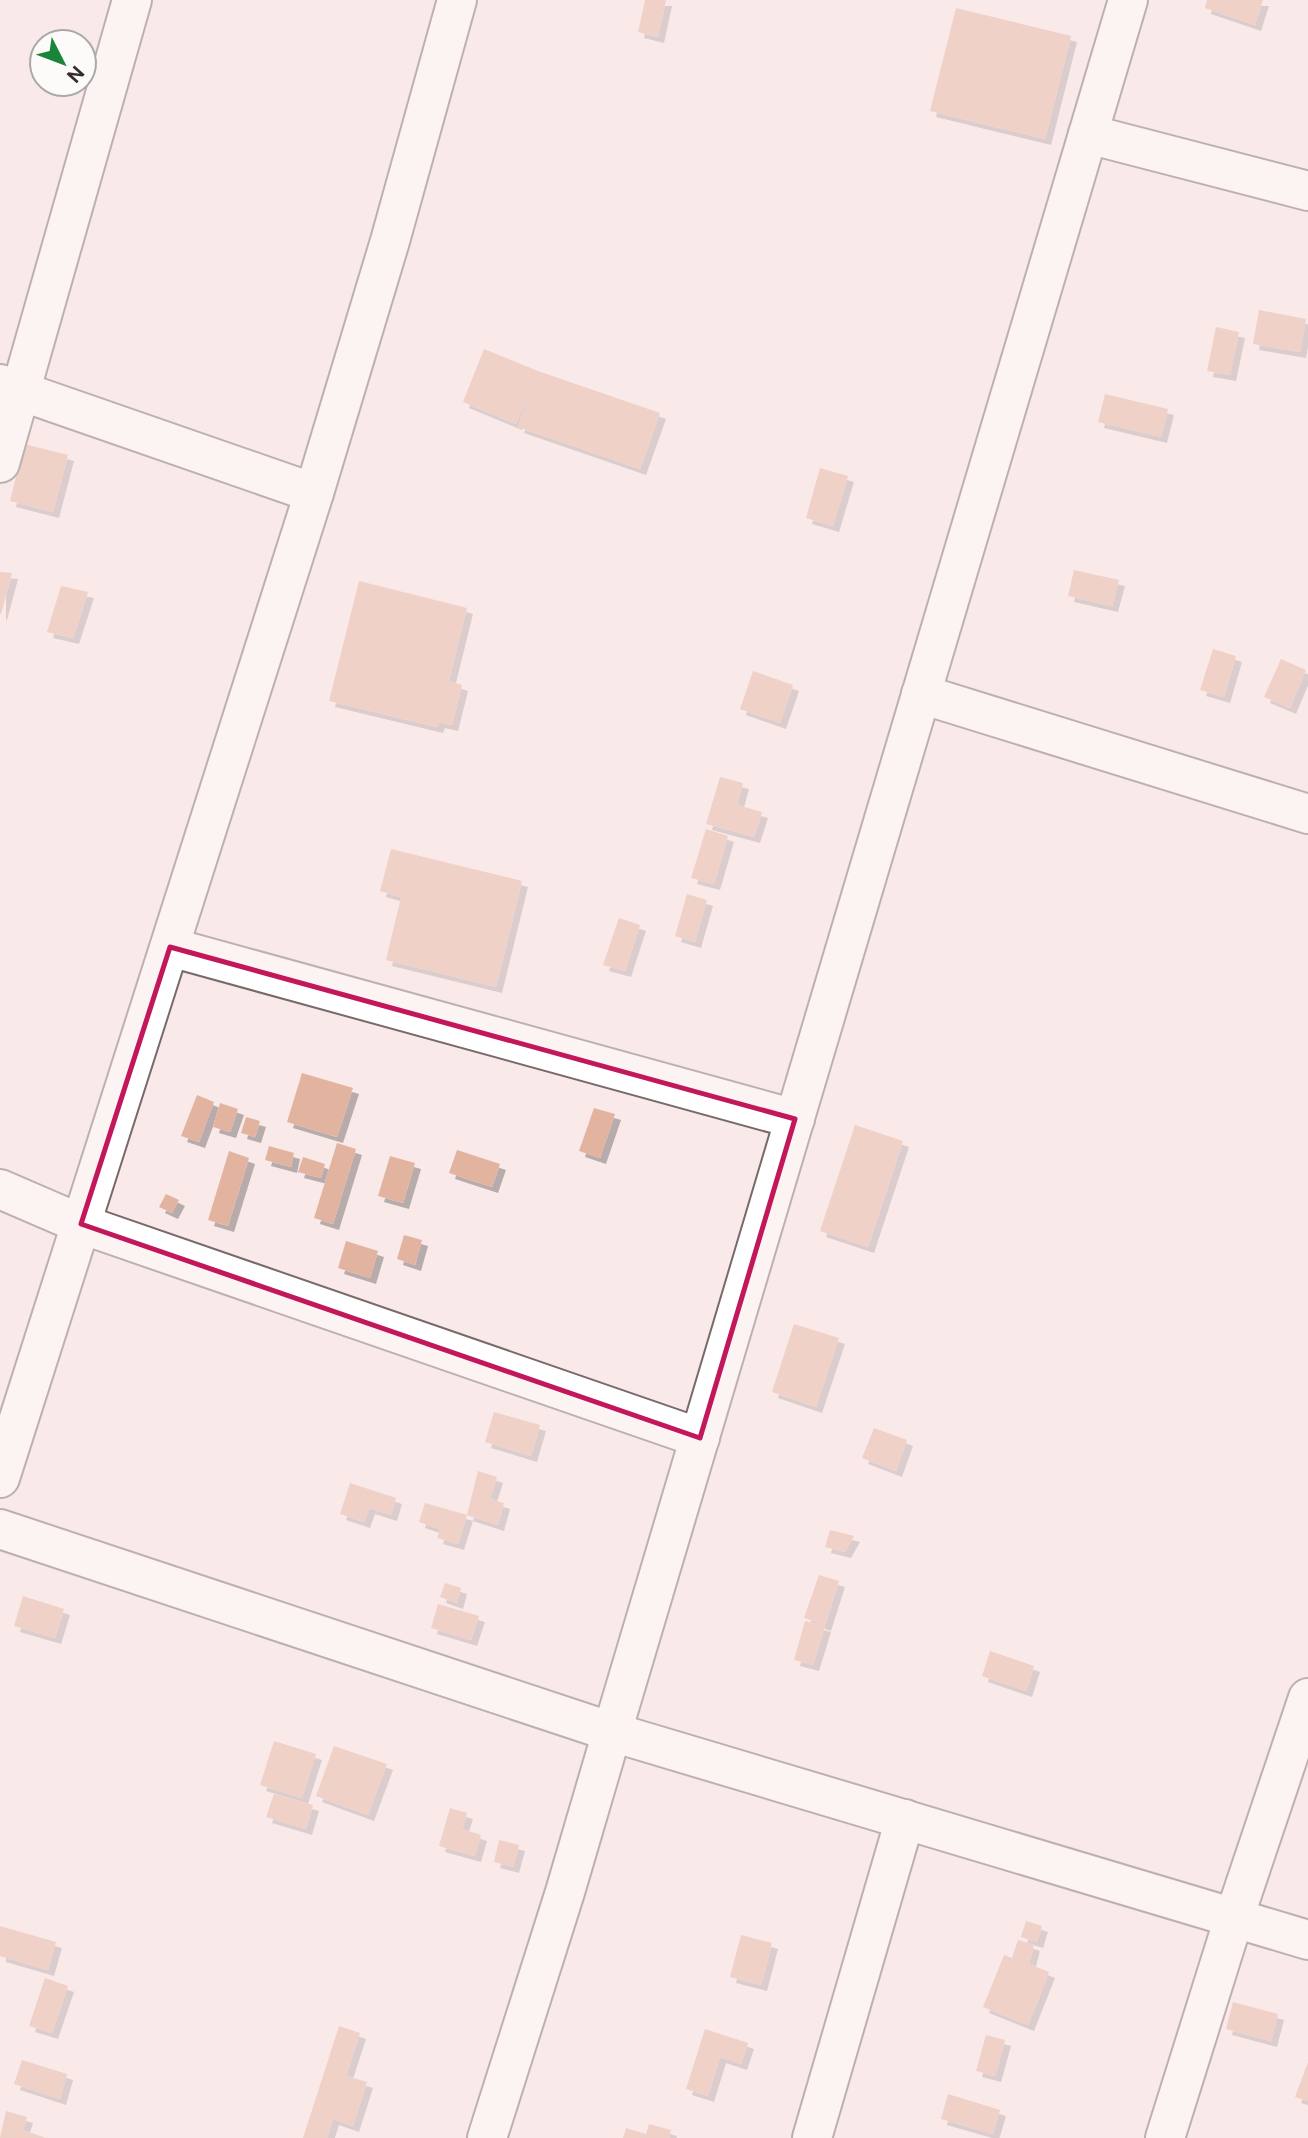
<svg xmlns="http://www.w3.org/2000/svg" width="1308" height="2138" font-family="'Public Sans',sans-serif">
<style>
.building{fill:#e2b4a0;filter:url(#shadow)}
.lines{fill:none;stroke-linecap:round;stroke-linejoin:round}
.minor-casing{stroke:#786a6a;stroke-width:42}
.minor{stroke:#fff;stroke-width:38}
.marked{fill:none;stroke:#c2185b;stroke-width:5;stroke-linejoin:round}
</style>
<defs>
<filter id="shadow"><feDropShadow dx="6" dy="6" stdDeviation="0" flood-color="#0004"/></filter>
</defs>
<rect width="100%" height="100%" fill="#f9e9e9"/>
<g class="building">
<path d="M645 0H666L658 37 638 32Z"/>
<path d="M1207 0H1263L1255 25 1205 8Z"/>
<path d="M956 8 1071 36 1045 139 930 111Z"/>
<path d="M1259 310 1306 319 1300 352 1253 344Z"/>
<path d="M1216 327 1239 332 1230 375 1207 371Z"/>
<path d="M484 349 538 371 660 413 640 469 518 427 534 382 516 424 463 402Z"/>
<path d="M1105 394 1168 409 1161 437 1098 422Z"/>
<path d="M24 444 68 455 53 512 10 501Z"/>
<path d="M820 468 848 476 833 526 806 518Z"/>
<path d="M1074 570 1119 580 1112 606 1068 596Z"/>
<path d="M0 572 12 573 1 614H0Z"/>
<path d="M359 581 467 608 449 681 462 685 452 725 439 722 437 727 329 701Z"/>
<path d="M61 586 88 592 73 638 47 632Z"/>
<path d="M1213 649 1236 656 1224 697 1200 690Z"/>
<path d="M1281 659 1306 670 1290 708 1264 697Z"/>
<path d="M753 671 793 685 780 723 740 709Z"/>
<path d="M720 777 743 783 737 805 762 812 754 837 706 824Z"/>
<path d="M706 829 728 836 714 884 691 878Z"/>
<path d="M391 849 522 881 496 987 386 960 401 897 380 891Z"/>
<path d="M687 894 707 900 695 942 675 936Z"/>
<path d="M619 918 640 925 625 971 603 965Z"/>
<path d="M302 1073 353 1088 337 1137 287 1122Z"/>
<path d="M197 1095 214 1102 199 1142 181 1136Z"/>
<path d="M220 1103 238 1109 230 1132 213 1127Z"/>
<path d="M594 1108 615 1114 600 1158 579 1151Z"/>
<path d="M246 1117 260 1121 255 1137 241 1133Z"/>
<path d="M855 1125 903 1141 868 1247 820 1231Z"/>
<path d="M337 1143 356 1149 333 1224 314 1218Z"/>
<path d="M269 1146 294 1153 291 1167 265 1160Z"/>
<path d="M457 1150 500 1164 492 1187 449 1173Z"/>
<path d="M229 1151 249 1158 228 1226 208 1220Z"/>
<path d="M390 1156 415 1163 403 1203 378 1196Z"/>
<path d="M303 1157 325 1164 321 1178 298 1172Z"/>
<path d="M166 1194 179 1200 172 1213 159 1207Z"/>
<path d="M404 1235 422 1240 415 1265 397 1259Z"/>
<path d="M346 1241 378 1251 370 1278 338 1268Z"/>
<path d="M794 1324 839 1338 816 1407 772 1392Z"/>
<path d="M494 1412 540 1425 531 1456 485 1442Z"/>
<path d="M874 1428 907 1440 896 1471 862 1458Z"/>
<path d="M478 1471 497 1477 490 1499 504 1503 498 1525 467 1515Z"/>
<path d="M350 1483 396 1498 391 1515 369 1508 364 1522 340 1514Z"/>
<path d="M425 1503 467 1515 458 1544 437 1538 440 1529 419 1522Z"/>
<path d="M830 1530 854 1536 845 1552 825 1547Z"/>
<path d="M819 1575 839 1581 825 1625 804 1618Z"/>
<path d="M445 1583 461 1588 457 1603 440 1597Z"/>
<path d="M23 1596 64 1609 55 1638 14 1626Z"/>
<path d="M438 1604 479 1616 471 1640 431 1628Z"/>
<path d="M805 1621 825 1626 813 1665 794 1660Z"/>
<path d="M990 1651 1034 1666 1026 1691 982 1676Z"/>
<path d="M274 1741 316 1754 302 1798 260 1785Z"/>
<path d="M334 1746 387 1764 368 1815 316 1796Z"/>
<path d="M274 1794 313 1805 306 1829 266 1817Z"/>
<path d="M450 1808 467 1813 462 1829 481 1835 475 1856 439 1846Z"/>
<path d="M499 1840 519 1845 513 1867 494 1862Z"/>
<path d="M1026 1921 1042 1926 1037 1942 1021 1937Z"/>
<path d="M0 1926 56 1942 48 1970 0 1956Z"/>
<path d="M741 1935 772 1943 761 1985 730 1977Z"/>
<path d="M1018 1940 1034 1945 1029 1964 1049 1972 1028 2025 983 2007 1004 1955 1012 1958Z"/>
<path d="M45 1978 68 1986 52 2033 29 2026Z"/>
<path d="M1233 2002 1278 2014 1271 2041 1226 2029Z"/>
<path d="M339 2026 360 2033 346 2076 367 2082 353 2126 333 2119 327 2138H303Z"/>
<path d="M705 2029 748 2043 741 2064 720 2057 708 2096 686 2089Z"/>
<path d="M986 2035 1005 2040 995 2076 976 2071Z"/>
<path d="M22 2060 67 2074 60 2099 14 2084Z"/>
<path d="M1308 2062V2101L1295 2097Z"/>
<path d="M948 2094 1000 2110 993 2134 941 2119Z"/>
<path d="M6 2111 27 2117 23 2130 46 2138H0Z"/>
<path d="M649 2124 671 2130 669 2138H623L626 2128 646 2134Z"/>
</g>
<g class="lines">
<g class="minor-casing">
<g id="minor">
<path d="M1128 0 612 1732 1308 1940"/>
<path d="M1088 134 1308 191"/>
<path d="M0 384 314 493"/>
<path d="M0 463 132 0"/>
<path d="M921 694 1308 814"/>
<path d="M170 947 795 1119"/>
<path d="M0 1189 81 1224 700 1438"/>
<path d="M0 1478 314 493 390 241 457 0"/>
<path d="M0 1529 612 1732 565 1892 487 2138"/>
<path d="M812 2138 905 1819"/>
<path d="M1165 2138 1234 1918 1308 1698"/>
</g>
</g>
<use href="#minor" class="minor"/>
</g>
<path d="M0 0H1308V2138H0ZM170 947 795 1119 700 1438 81 1224Z" fill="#f9e9e9" fill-opacity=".55" fill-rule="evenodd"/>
<path class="marked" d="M170 947 795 1119 700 1438 81 1224Z"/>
<g transform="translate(63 63) rotate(132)"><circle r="33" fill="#fdfafa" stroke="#aca8a8" stroke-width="2"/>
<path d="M0-5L12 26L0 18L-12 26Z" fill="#19843a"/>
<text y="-10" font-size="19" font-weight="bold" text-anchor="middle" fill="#332d2d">N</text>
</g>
</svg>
